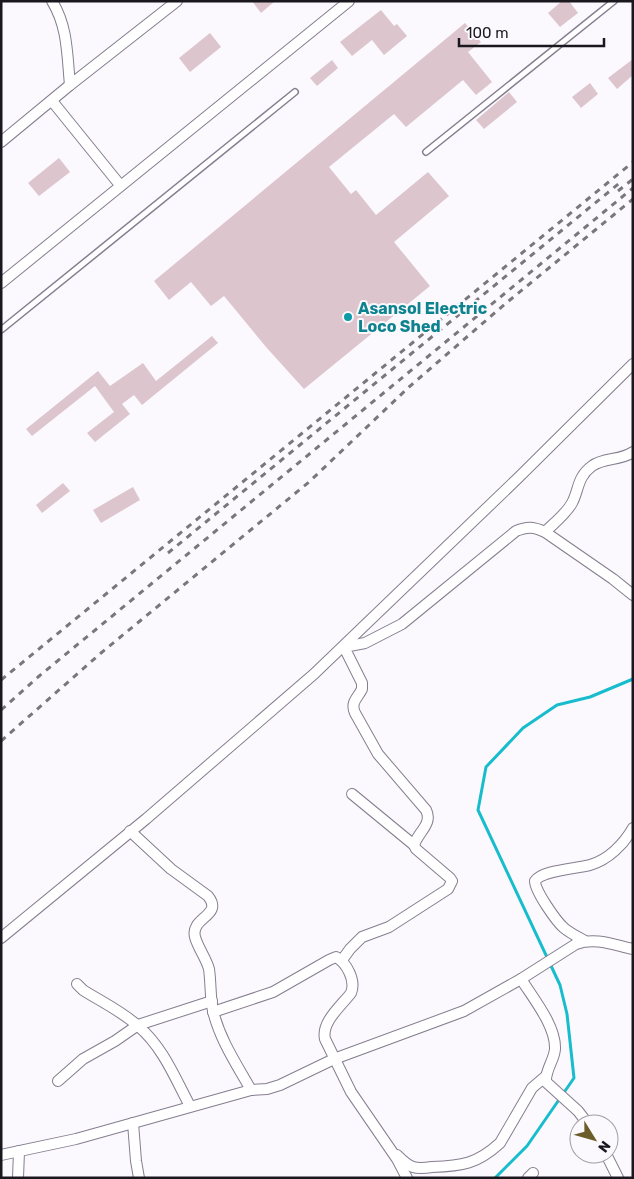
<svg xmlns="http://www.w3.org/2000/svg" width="634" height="1179" font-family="Rubik,sans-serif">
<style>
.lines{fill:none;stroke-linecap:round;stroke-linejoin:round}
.stream{stroke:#18bdcd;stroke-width:3}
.building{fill:#ddc5cd}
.service-casing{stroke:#857e90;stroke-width:8}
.minor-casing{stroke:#857e90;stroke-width:12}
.service{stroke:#fff;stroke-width:5}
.minor{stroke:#fff;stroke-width:10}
.rail{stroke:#79777c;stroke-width:3;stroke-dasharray:6 6;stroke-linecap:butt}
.culture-dot{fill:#0f9aa8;stroke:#fbf9fd;stroke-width:2}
.labels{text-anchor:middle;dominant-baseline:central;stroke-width:4;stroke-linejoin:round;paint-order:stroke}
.culture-label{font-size:16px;font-weight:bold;fill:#0d838f;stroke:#fbf9fd;text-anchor:start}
</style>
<rect width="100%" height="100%" fill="#fbf9fd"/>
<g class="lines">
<path class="stream" d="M495 1178 527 1146 574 1078 567 1014 560 985 478 810 486 767 523 728 557 705 590 697 633 679"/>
</g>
<g class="building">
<path d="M252 1H275L261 13Z"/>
<path d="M562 1H569L578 13 560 27 548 13Z"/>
<path d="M381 10 394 26 397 24 407 36 384 55 372 40 352 56 340 42Z"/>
<path d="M465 23 481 42 468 52 492 82 476 95 463 80 406 127 394 114 329 167 351 194 356 190 376 215 428 172 449 196 394 242 430 286 304 389 266 347 224 296 211 306 191 282 169 300 154 281Z"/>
<path d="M210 33 221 47 190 72 179 58Z"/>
<path d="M633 59V75L617 89 608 78Z"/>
<path d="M332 60 338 68 317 86 310 78Z"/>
<path d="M590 83 598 94 581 108 572 97Z"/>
<path d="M509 92 517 102 484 129 476 120Z"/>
<path d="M59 158 70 172 39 196 28 183Z"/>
<path d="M212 336 218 343 142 405 134 395 122 404 130 414 95 442 87 433 114 412 95 386 32 436 26 429 98 371 110 386 143 363 156 381Z"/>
<path d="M63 483 70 491 42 513 36 505Z"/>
<path d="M133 487 140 500 101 523 93 510Z"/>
</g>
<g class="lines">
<g class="service-casing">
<g id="service">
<path d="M426 152 614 1"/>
<path d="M1 330 295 92"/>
</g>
</g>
<g class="minor-casing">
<g id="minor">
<path d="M52 1C68 27 67 55 70 85"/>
<path d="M52 101 120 185"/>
<path d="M1 142 70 85 177 1"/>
<path d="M1 283 349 1"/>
<path d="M545 532C554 523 566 514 572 503 579 490 577 477 592 466 604 457 620 461 633 452"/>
<path d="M352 794 414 845"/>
<path d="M130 831 171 869 208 896C224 916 190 917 195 937 198 948 206 958 209 969 211 983 210 997 213 1011 220 1040 237 1065 251 1090"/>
<path d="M1 938 146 819 314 674 517 479 633 364"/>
<path d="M585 941C578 937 570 933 564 928 556 921 535 891 535 881 542 870 576 869 590 865 608 860 624 844 633 828"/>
<path d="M342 960 350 949 362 937 389 927 448 889 452 881 450 878 416 849 414 845C418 832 433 824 426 810L378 754 355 713C350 702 358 698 362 689V683L344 647 365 643 402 624 516 531C528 526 534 527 545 532L613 579 633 595"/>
<path d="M521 979C533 998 556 1026 555 1049 554 1061 545 1070 546 1082L578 1111 588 1124"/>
<path d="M77 984 83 990C100 1001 123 1012 138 1026 163 1047 175 1078 190 1106"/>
<path d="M213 1012 273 992 329 960 336 957C347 963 356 981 351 993 342 1005 321 1022 325 1039L351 1092 397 1159 407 1178"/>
<path d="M58 1081 83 1059 115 1041 138 1025 212 1001"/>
<path d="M133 1123 136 1161 139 1178"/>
<path d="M606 1154 618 1178"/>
<path d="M1 1155 76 1139 251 1090 267 1089 280 1085 334 1059 464 1011 521 979 576 944C595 937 614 945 633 949"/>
<path d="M397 1155C401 1159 407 1165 413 1167 419 1169 426 1168 432 1167 462 1166 477 1164 500 1143L532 1088 546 1076"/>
<path d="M18 1178 19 1151"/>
<path d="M528 1178 533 1173"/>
</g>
</g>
<use href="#service" class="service"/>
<use href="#minor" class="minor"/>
<g class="rail">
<path d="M618 191 633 179"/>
<path d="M168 553 622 181"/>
<path d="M1 680 633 162"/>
<path d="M1 710 38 677 633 188"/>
<path d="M1 741 101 653 309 482 409 387 505 304 633 199"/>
</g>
</g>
<circle class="culture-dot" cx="348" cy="317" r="5"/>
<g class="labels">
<g class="culture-label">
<text x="358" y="308">Asansol Electric<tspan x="358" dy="18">Loco Shed</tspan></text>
</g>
</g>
<rect width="634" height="1179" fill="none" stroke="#1a181e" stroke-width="5"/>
<g transform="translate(594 1139) rotate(127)"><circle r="24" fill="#fbf9fd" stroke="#a19fa4"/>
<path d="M0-4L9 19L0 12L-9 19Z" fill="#6c5c29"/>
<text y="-8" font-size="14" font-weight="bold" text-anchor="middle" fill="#1a181e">N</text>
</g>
<path d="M459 38v8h145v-8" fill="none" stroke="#1a181e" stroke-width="2.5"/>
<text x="466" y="38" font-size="15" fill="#1a181e" stroke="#fbf9fd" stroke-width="4" paint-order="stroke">100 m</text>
</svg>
